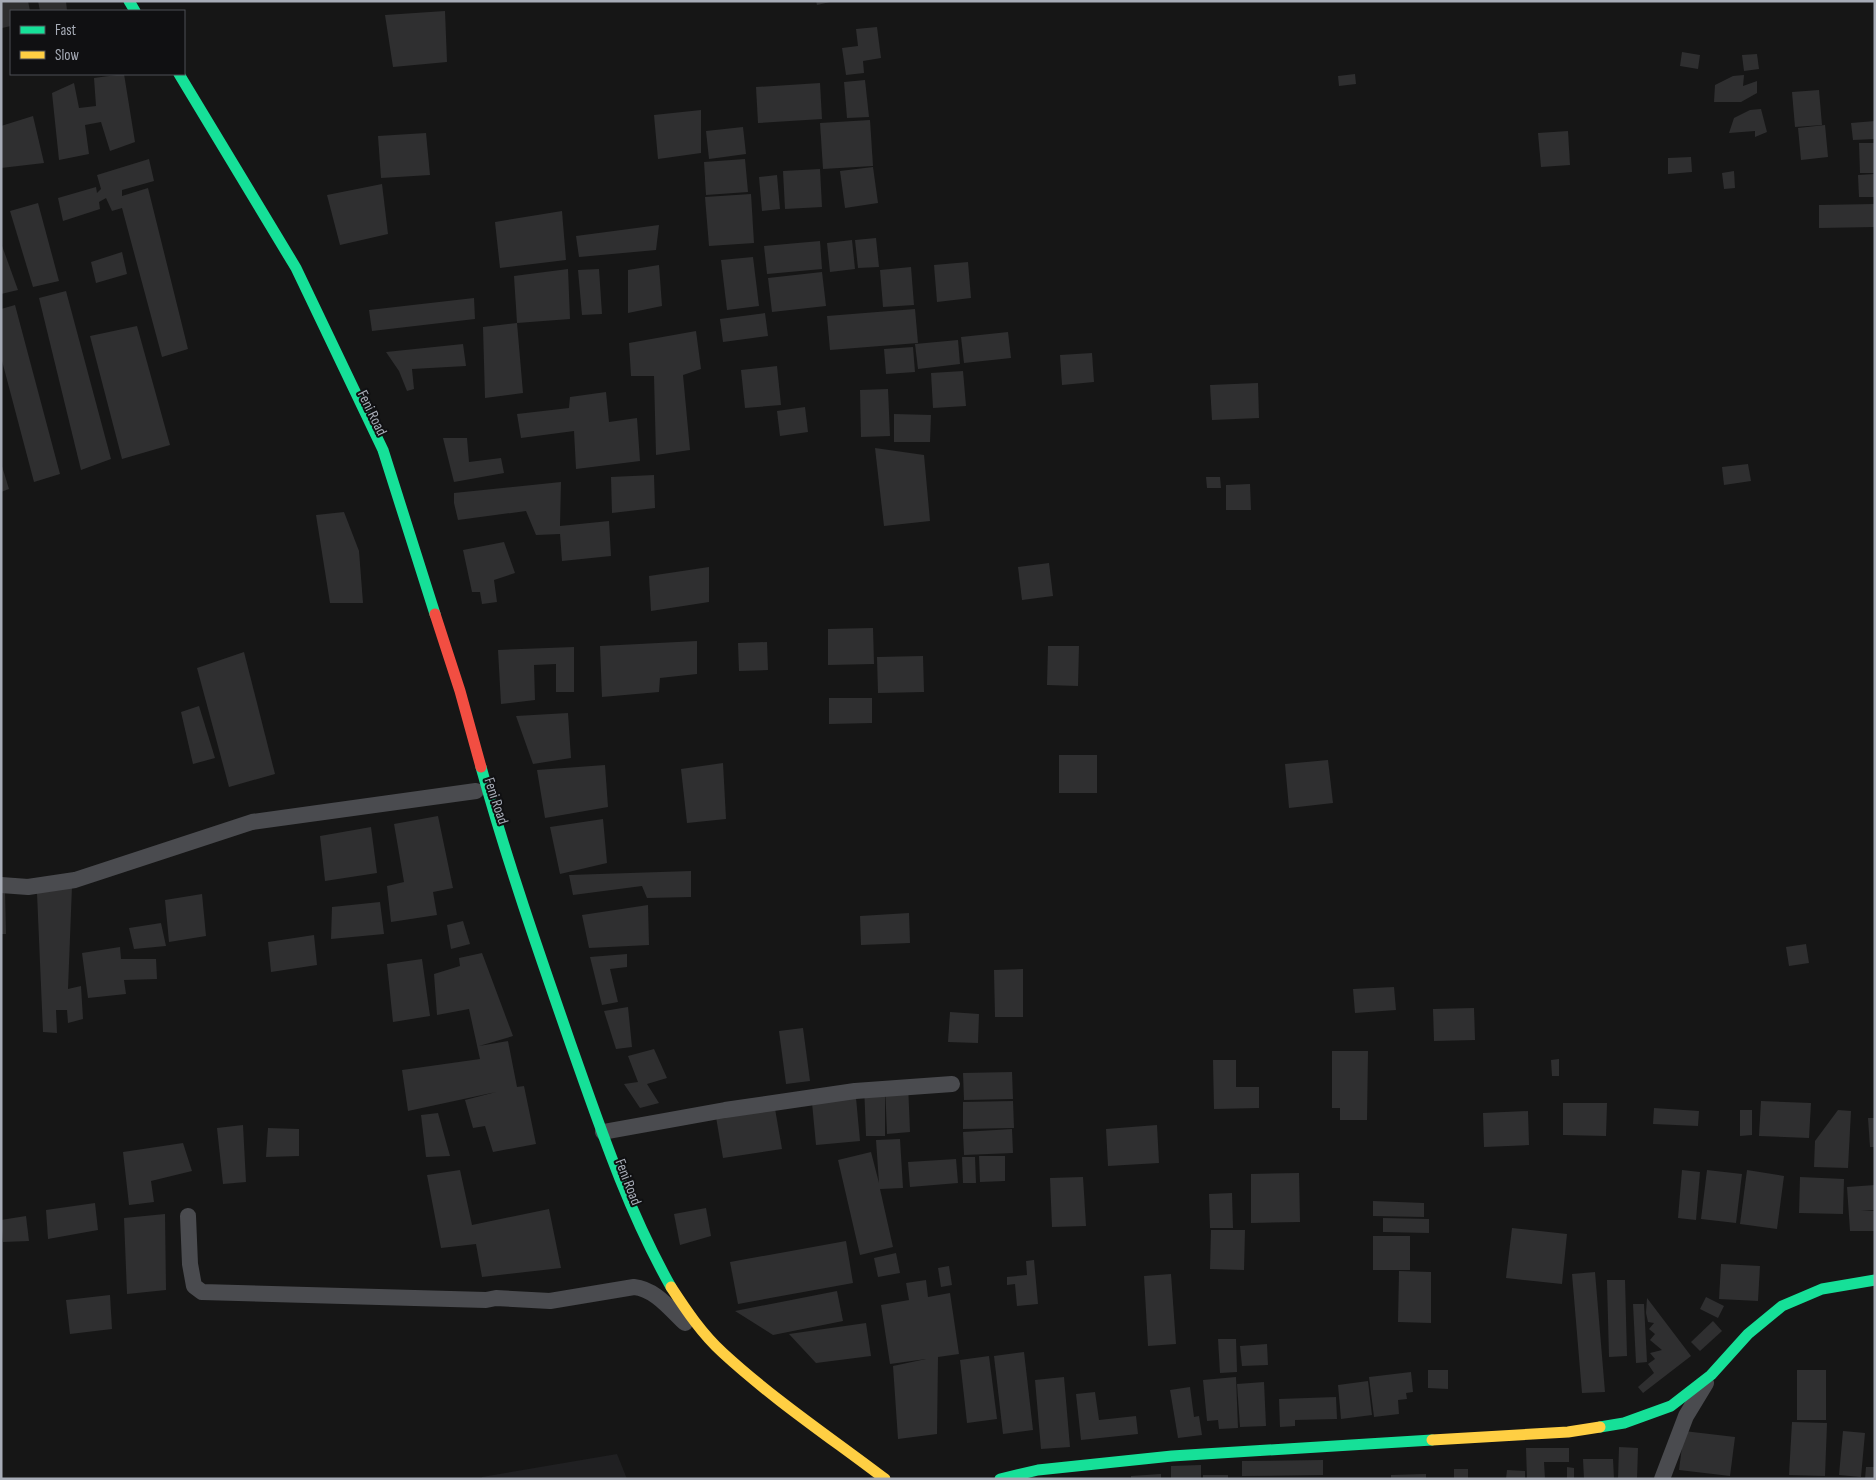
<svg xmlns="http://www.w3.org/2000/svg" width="1876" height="1480" font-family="'Sofia Sans Condensed',sans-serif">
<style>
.built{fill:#202022}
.building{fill:#2f2f30}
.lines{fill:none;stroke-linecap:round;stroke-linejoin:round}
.street{stroke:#4a4b4f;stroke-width:16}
.fast{stroke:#16e098;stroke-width:11}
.slow{stroke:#ffcf43;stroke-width:11}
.jam{stroke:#f24e42;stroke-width:11}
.labels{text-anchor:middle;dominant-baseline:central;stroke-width:4;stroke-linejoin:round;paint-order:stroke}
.street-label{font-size:15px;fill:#a7acb7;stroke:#101012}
</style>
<rect width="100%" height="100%" fill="#161616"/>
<path class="built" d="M617 1454 627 1479H482V1477Z"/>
<g class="building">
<path d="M1 1H28L30 11H11V26L2 28Z"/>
<path d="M38 1H66L67 11H40Z"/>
<path d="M816 1H830V2L817 5Z"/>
<path d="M445 11 447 62 393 67 385 15Z"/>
<path d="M877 27 881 58 863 61 864 73 846 75 842 48 858 46 856 29Z"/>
<path d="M1682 52 1700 55 1698 69 1680 66Z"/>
<path d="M1757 54 1759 69 1744 71 1742 55Z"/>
<path d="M124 74 135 142 110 151 101 122 85 125 89 154 59 160 52 93 74 83 79 108 96 106 94 78Z"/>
<path d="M1355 74 1356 84 1339 86 1338 76Z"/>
<path d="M1744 75 1743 86 1757 81V93L1741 102H1714L1715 85 1733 76Z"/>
<path d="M865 80 869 117 847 118 844 82Z"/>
<path d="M820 83 822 119 758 123 756 87Z"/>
<path d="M1819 90 1822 125 1795 127 1792 92Z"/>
<path d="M1761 109 1767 132 1755 137V131L1729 133 1734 118 1750 110Z"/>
<path d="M701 110V153L658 159 654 115Z"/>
<path d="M33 116 44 163 1 168V126Z"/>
<path d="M870 120 873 166 823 169 820 123Z"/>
<path d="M1875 121V139L1853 140 1851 123Z"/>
<path d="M1825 125 1828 157 1801 160 1798 128Z"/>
<path d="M743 127 746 154 709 159 706 131Z"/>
<path d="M1568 131 1570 165 1541 167 1538 133Z"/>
<path d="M426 133 430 175 381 178 378 136Z"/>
<path d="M1859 143H1875V173H1860Z"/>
<path d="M1691 157 1692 172 1668 174V158Z"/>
<path d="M149 159 154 181 122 190V196L148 188 188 349 162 357 122 208 112 211 106 198 99 202 100 209 63 221 58 198 96 187 97 193 101 189 97 175Z"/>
<path d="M745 159 748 192 706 195 704 162Z"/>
<path d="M873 167 878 203 845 208 840 171Z"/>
<path d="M820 169 822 207 785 209 783 171Z"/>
<path d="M1734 171 1735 188 1724 189 1722 173Z"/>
<path d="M1875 174V197H1859L1858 175Z"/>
<path d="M777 175 780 209 762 211 759 177Z"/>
<path d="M382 184 388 234 340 245 327 195Z"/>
<path d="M751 194 754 243 709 246 705 197Z"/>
<path d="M38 203 59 281 33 287 10 211Z"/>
<path d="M1875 204V227L1819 228V205Z"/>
<path d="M562 211 566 260 500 268 495 222Z"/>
<path d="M659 225 656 250 579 257 576 236Z"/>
<path d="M876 238 879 267 858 268 855 240Z"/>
<path d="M852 240 855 269 830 272 827 243Z"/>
<path d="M820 241 822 269 767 274 764 246Z"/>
<path d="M1 243 18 290 1 294Z"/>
<path d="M122 252 127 274 96 283 91 262Z"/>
<path d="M753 257 759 306 727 310 721 260Z"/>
<path d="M968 262 971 298 937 302 934 265Z"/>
<path d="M659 265 662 306 628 313V270Z"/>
<path d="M911 267 914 305 883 307 880 270Z"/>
<path d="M568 269 570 319 517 323 514 276Z"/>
<path d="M599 269 602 314 582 315 578 270Z"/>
<path d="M822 272 826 306 772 312 768 278Z"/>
<path d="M66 291 111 459 81 470 39 298Z"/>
<path d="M474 298 475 319 372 331 369 310Z"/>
<path d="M15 305 60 474 34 482 1 357V309Z"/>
<path d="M915 309 918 343 830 350 827 316Z"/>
<path d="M765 313 768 336 723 342 720 319Z"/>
<path d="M517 323 523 393 485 398 483 327Z"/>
<path d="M137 326 170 445 122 459 90 336Z"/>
<path d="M696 331 701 369 683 375 690 450 656 455 654 376H631L629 343Z"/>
<path d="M1008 332 1011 358 964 363 961 337Z"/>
<path d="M958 340 960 364 918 369 915 344Z"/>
<path d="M463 344 466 366 412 369 414 389 407 391 399 371 386 352Z"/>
<path d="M913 347 915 372 886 374 884 349Z"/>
<path d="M1092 353 1094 382 1062 385 1060 355Z"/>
<path d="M777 366 781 405 745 408 741 370Z"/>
<path d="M963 371 966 406 933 408 931 373Z"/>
<path d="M1258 383 1259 418 1212 420 1210 385Z"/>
<path d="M888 389 890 436 861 437 860 390Z"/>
<path d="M606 392 609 422 637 418 640 461 576 469 574 431 521 438 517 414 569 408 570 397Z"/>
<path d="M805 407 808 432 780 436 777 411Z"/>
<path d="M894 414 931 415 930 442H894Z"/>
<path d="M443 438H467L469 462 501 458 504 473 454 482Z"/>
<path d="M875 448 924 455 930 521 884 526Z"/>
<path d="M1 463 9 489 1 492Z"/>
<path d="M1748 464 1751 481 1724 485 1722 467Z"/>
<path d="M654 475 655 508 612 513 611 477Z"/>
<path d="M1206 477H1220L1221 488H1207Z"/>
<path d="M561 482 560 526 609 521 611 556 562 561 560 534 536 535 526 511 458 520 454 503V493Z"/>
<path d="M1250 484 1251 510H1226V485Z"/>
<path d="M344 512 359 551 363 603H330L316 515Z"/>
<path d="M504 542 515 573 494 580 497 602 482 604 480 592H472L463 550Z"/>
<path d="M1049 563 1053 596 1022 600 1018 567Z"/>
<path d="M709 567V602L651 611 649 576Z"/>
<path d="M873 628 874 664 828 665V629Z"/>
<path d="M697 641V674L660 678 659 692 602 697 600 646Z"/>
<path d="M767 642 768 670 739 671 738 643Z"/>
<path d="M1048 646H1079L1078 686 1047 685Z"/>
<path d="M574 647V692H556V664L534 665 535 700 501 704 498 650Z"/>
<path d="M244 652 275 774 229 787 197 668Z"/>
<path d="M923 656 924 692 878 693 877 657Z"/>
<path d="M829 698H872V723L829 724Z"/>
<path d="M199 706 215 758 193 764 181 712Z"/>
<path d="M568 713 571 758 533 764 516 716Z"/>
<rect x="1059" y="755" width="38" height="38"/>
<path d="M1328 760 1333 803 1289 808 1285 764Z"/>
<path d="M723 763 726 819 687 823 681 769Z"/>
<path d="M605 765 608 807 545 818 537 770Z"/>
<path d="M438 816 453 888 433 892 437 915 391 922 387 886 404 882 394 824Z"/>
<path d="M603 819 607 863 560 874 550 827Z"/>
<path d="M371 827 377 873 325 881 320 836Z"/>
<path d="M691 871V897L647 898 642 886 573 895 569 875Z"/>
<path d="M72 886 68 989 81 986 83 1019 68 1023 67 1010H56L57 1033 43 1032 37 893Z"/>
<path d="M1 890 5 891 6 934H1Z"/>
<path d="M202 894 206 936 169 942 165 900Z"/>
<path d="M380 902 384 934 331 939 332 907Z"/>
<path d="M648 905 649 945 589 948 582 915Z"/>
<path d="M909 913 910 943 861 945 860 916Z"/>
<path d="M463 921 470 944 451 949 447 925Z"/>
<path d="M161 923 166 946 134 949 129 928Z"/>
<path d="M314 935 317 965 271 972 268 942Z"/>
<path d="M1806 944 1809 963 1789 966 1786 947Z"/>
<path d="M120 947 121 959H156L157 979 124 980 126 994 88 998 82 953Z"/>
<path d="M482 953 513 1036 479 1046 508 1041 517 1087 524 1086 536 1144 493 1152 485 1126 473 1128 465 1100 496 1092 408 1111 402 1070 480 1059 469 1009 437 1015 434 974 460 966 459 958Z"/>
<path d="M627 954V967L610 969 618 1002 602 1005 590 957Z"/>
<path d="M422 959 430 1016 393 1022 387 964Z"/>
<path d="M1023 969V1017H995L994 970Z"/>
<path d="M1394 987 1396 1010 1355 1013 1353 989Z"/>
<path d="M628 1007 632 1047 616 1049 604 1011Z"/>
<path d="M1474 1008 1475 1040 1434 1041 1433 1009Z"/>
<path d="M950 1012 979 1014 978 1043 948 1042Z"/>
<path d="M803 1028 810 1081 786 1084 779 1031Z"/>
<path d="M654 1049 667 1078 647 1084 659 1103 640 1108 624 1084 638 1082 628 1056Z"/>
<path d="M1332 1051H1368L1367 1120H1340V1108H1332Z"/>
<path d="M1559 1059V1076H1552L1551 1060Z"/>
<path d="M1213 1060H1236V1087H1259V1108L1214 1109Z"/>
<path d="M1012 1072 1013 1099 964 1100 963 1073Z"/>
<path d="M908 1083 910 1132 887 1134 885 1084Z"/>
<path d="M864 1084H885V1136H866Z"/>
<path d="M855 1087 860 1141 816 1145 811 1092Z"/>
<path d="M1013 1101 1014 1128 963 1129V1102Z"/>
<path d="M1761 1101 1811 1103 1809 1138 1759 1136Z"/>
<path d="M774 1103 782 1149 723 1158 716 1117Z"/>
<path d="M1563 1103H1607L1606 1136 1563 1135Z"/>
<path d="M1654 1108 1699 1111 1698 1126 1653 1124Z"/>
<path d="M1740 1110H1752V1135L1740 1136Z"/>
<path d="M1838 1110 1851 1111 1848 1168 1814 1167 1815 1141Z"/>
<path d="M1528 1111 1529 1145 1484 1147 1483 1113Z"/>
<path d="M438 1113 450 1156 426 1157 421 1115Z"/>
<path d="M1868 1118H1875V1147H1870Z"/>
<path d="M243 1125 246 1182 223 1184 217 1128Z"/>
<path d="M1157 1125 1159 1163 1108 1166 1106 1129Z"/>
<path d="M268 1128 299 1129V1156L266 1157Z"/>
<path d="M1012 1129 1013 1153 964 1155 963 1132Z"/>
<path d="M900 1139 903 1188 880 1189 893 1247 860 1255 838 1160 871 1152 879 1183 876 1140Z"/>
<path d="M183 1143 192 1171 151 1181 154 1202 129 1205 123 1152Z"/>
<path d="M979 1156H1005V1181L980 1182Z"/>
<path d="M962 1157H975L976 1183H963Z"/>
<path d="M956 1159 958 1183 910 1187 908 1162Z"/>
<path d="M460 1170 472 1225 549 1209 561 1268 482 1277 476 1244 441 1248 427 1175Z"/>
<path d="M1682 1170 1700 1172 1696 1220 1678 1218Z"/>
<path d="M1707 1170 1742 1174 1736 1223 1701 1219Z"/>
<path d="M1747 1170 1784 1176 1777 1229 1740 1224Z"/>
<path d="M1299 1173 1300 1222 1251 1223V1174Z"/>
<path d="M1083 1177 1086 1226 1052 1227 1050 1178Z"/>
<path d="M1800 1177 1844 1179 1843 1214 1799 1213Z"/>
<path d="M1875 1185V1210L1861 1211H1875V1231H1850L1847 1187Z"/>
<path d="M1232 1193 1233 1228H1210L1209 1194Z"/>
<path d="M1373 1201 1424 1203V1217L1373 1216Z"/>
<path d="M95 1203 98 1230 48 1239 46 1210Z"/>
<path d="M706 1208 711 1236 680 1245 674 1214Z"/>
<path d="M165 1214 166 1290 127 1294 124 1218Z"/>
<path d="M26 1216 29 1241 3 1242 1 1220Z"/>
<path d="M1383 1218 1429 1219V1233L1383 1232Z"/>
<path d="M1512 1228 1567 1234 1562 1284 1506 1278Z"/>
<path d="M1211 1230H1245L1244 1270 1210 1269Z"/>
<rect x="1373" y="1236" width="37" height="34"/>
<path d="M846 1241 853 1283 738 1304 730 1262Z"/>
<path d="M896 1253 900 1273 878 1277 874 1258Z"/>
<path d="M1034 1260 1038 1304 1017 1306 1015 1284 1007 1285V1277L1027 1275 1026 1261Z"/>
<path d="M1721 1264 1760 1266 1758 1301 1719 1299Z"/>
<path d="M949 1266 952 1285 941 1287 938 1268Z"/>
<path d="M1399 1271 1431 1272V1323L1398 1322Z"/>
<path d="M1595 1272 1605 1392 1582 1393 1572 1274Z"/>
<path d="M1171 1274 1176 1344 1148 1346 1144 1276Z"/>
<path d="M926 1280 928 1297 950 1293 959 1354 938 1357 937 1434 898 1439 893 1366 926 1359 890 1364 881 1305 909 1300 906 1283Z"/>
<path d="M1607 1280H1625L1627 1356 1609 1357Z"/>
<path d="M837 1291 843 1321 773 1335 735 1311Z"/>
<path d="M110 1295 112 1329 70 1334 66 1300Z"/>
<path d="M1706 1297 1724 1306 1718 1318 1700 1309Z"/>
<path d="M1647 1298 1691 1356 1643 1393 1638 1387 1654 1373 1648 1364 1655 1359 1650 1353 1662 1350 1650 1340 1655 1334 1649 1329 1654 1323 1648 1322 1646 1313Z"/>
<path d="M1633 1304H1644L1647 1362 1636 1363Z"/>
<path d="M1713 1321 1722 1331 1700 1351 1691 1342Z"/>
<path d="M866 1323 871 1356 816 1363 789 1334Z"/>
<path d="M1218 1339H1236L1237 1372 1220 1373Z"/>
<path d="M1267 1344 1268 1365 1242 1366 1240 1346Z"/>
<path d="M1024 1352 1033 1430 1003 1434 994 1356Z"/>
<path d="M989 1356 997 1419 967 1423 960 1360Z"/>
<path d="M1428 1370H1448V1389L1428 1388Z"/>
<rect x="1797" y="1370" width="29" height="50"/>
<path d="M1411 1372 1413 1392 1406 1393 1407 1399 1398 1400 1399 1414 1374 1417 1369 1377Z"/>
<path d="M1064 1377 1070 1447 1041 1449 1035 1380Z"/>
<path d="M1236 1377 1238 1428 1219 1429 1218 1420 1207 1421 1203 1380Z"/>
<path d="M1368 1381 1372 1415 1341 1419 1338 1385Z"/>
<path d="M1264 1382 1266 1426 1240 1427 1237 1384Z"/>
<path d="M1190 1387 1194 1417 1199 1416 1202 1435 1178 1438 1170 1390Z"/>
<path d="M1095 1392 1099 1420 1136 1416 1138 1434 1081 1440 1076 1394Z"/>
<path d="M1336 1397 1337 1419 1295 1420V1426L1280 1427 1279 1399Z"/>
<path d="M1792 1422 1827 1423 1825 1476 1789 1475Z"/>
<path d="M1684 1431 1735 1437 1730 1476 1679 1470Z"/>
<path d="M1843 1431 1865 1433 1861 1477 1839 1475Z"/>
<path d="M1619 1447 1638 1448 1637 1479H1618Z"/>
<path d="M1526 1448H1569V1462H1544L1545 1479H1527Z"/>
<path d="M1583 1459H1613L1614 1479H1584Z"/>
<path d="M1323 1460V1475L1242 1476V1461Z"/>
<path d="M1201 1465V1479H1171V1466Z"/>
<path d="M1567 1467 1574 1468V1479H1567Z"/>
<path d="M1866 1467H1875V1479H1865Z"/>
<rect x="1454" y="1469" width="14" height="10"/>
<path d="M1507 1470 1525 1471V1479H1506Z"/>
<path d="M1161 1474V1479H1131V1476Z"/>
<path d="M1426 1474V1479H1391V1475Z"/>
<rect x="1203" y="1475" width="25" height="4"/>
</g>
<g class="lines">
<g class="street">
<path d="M1 885 28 887 75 880 252 822 476 791"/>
<path d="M603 1132 725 1110 855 1091 952 1084"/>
<path d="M188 1216 190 1264 194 1286 202 1292 486 1300 496 1298 550 1301 634 1287C655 1289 670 1309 685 1323"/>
<path d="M1662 1479 1686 1416 1706 1383"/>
</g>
<g class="fast">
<path d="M129 1 135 11"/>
<path d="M179 74 296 268 383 450 435 614"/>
<path d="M481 767C507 861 539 953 571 1045 600 1127 628 1211 671 1287"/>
<path d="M1600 1427 1624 1423 1671 1406 1711 1375 1748 1334 1782 1306 1822 1289 1875 1280"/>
<path d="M1000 1479 1038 1470 1172 1456 1432 1440"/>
</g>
<g class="slow">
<path d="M671 1287C686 1310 702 1334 723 1353 773 1399 831 1438 885 1479"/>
<path d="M1432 1440 1568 1432 1600 1427"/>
</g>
<path class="jam" d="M435 614 460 691 481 767"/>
</g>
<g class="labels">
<g class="street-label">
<text transform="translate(372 413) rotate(64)">Feni Road</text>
<text transform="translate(496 801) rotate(72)">Feni Road</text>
<text transform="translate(628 1182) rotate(69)">Feni Road</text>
</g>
</g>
<rect width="1876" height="1480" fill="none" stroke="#a7acb7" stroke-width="5"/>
<rect x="10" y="10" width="175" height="65" fill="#101012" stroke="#4c4e54"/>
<rect x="20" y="26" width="25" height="8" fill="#16e098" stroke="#4c4e54"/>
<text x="55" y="35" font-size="15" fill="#a7acb7">Fast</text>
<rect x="20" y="51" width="25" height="8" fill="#ffcf43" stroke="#4c4e54"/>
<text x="55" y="60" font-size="15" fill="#a7acb7">Slow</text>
</svg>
